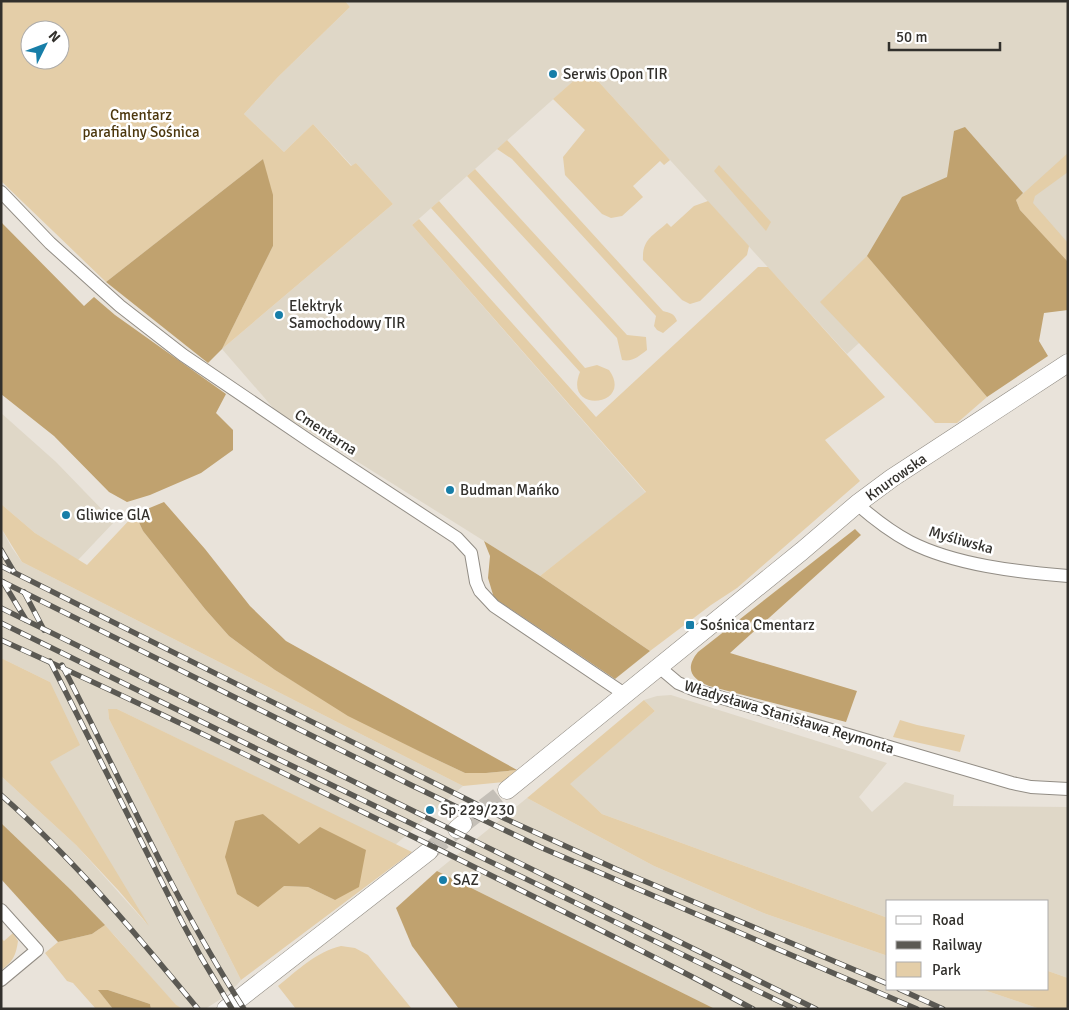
<svg xmlns="http://www.w3.org/2000/svg" width="1069" height="1010" font-family="Signika,sans-serif">
<style>
.built{fill:#dfd7c7}
.green{fill:#e4cea8;fill-rule:evenodd}
.forest{fill:#c0a26f}
.lines{fill:none;stroke-linecap:round;stroke-linejoin:round}
.secondary-tunnel{stroke:#c4bfb7;stroke-width:18;stroke-dasharray:18 9;stroke-linecap:butt}
.street-casing{stroke:#928d85;stroke-width:14}
.secondary-casing{stroke:#928d85;stroke-width:19}
.street{stroke:#fff;stroke-width:12}
.secondary{stroke:#fff;stroke-width:18}
.rail-casing{stroke:#5b5953;stroke-width:5.5}
.rail{stroke:#fff;stroke-width:4;stroke-dasharray:11;stroke-linecap:butt}
.poi-dot{fill:#177ea8;stroke:#fff;stroke-width:2}
.labels{text-anchor:middle;dominant-baseline:central;stroke-width:5;stroke-linejoin:round;paint-order:stroke}
.poi-label{font-size:15px;fill:#32302c;stroke:#fff;text-anchor:start}
.park-label{font-size:15px;fill:#4c370d;stroke:#fff}
.street-label{font-size:15px;fill:#32302c;stroke:#fff}
</style>
<rect width="100%" height="100%" fill="#e9e3da"/>
<g class="built">
<path d="M345 1H1068V255L1016 200 847 354 587 69 412 225 646 493 540 576 275 410 222 349 393 204 356 163 352 166 313 124 284 152 244 114 278 77 350 7Z"/>
<path d="M1 413 56 462 114 522 78 560 35 533 1 504Z"/>
<path d="M1 528 12 548 22 562 463 786 395 845 117 709H108L109 719 241 980 237 985 220 997 221 999 205 1009H183L176 1006 116 937 71 890 1 823V776L76 845 146 923 49 761 50 682 1 658Z"/>
<path d="M671 695 887 763 859 797 872 812 905 782 954 795 953 806 1068 807V978L1048 971V901H888V918L602 814 569 784 655 711 644 700 657 696Z"/>
<path d="M527 798 654 866 766 914 888 956V989H981L1040 1009H715L437 871Z"/>
</g>
<g class="green">
<path d="M1 1H345L350 7 278 77 244 114 284 152 313 124 351 166 356 163 393 204 222 349 273 246 263 159 106 282 1 181ZM30 30H60V60H30Z"/>
<path d="M587 69 670 160 664 165 660 161 633 186 643 197 622 216 611 218 602 214 565 175 563 157 585 130 553 99Z"/>
<path d="M507 140 663 311C670 313 674 313 677 321L663 333 657 330 654 326 656 316 512 159 497 149Z"/>
<path d="M1068 153V172L1035 196 1033 203 1068 243V263L1020 210 1016 200Z"/>
<path d="M719 165 771 222 766 231 714 171Z"/>
<path d="M475 169 627 335 646 337 647 350C639 356 633 362 622 360L617 338 467 176Z"/>
<path d="M439 201 585 368 597 365 609 370C635 406 562 415 580 372L431 208Z"/>
<path d="M708 201 749 246 747 255 700 301 690 304 682 300 643 260C642 239 653 236 667 223L671 227 694 206Z"/>
<path d="M419 219 596 417 758 267H768L885 397 825 440 860 481 737 588 711 605 650 651 540 576 646 492 412 225Z"/>
<path d="M867 256 987 397 957 423H935L820 302Z"/>
<path d="M1 504 35 533 87 565 135 514 143 531 205 609 229 636 275 670 306 689 431 757 465 773H486L517 770 504 782 463 786 22 562 1 528Z"/>
<path d="M1 658 50 682 80 745 50 762 149 926 119 891 76 845 1 776Z"/>
<path d="M644 700 655 711 570 784 602 814 888 918V956L766 914 654 866 527 798Z"/>
<path d="M108 709H117L412 852 241 980 109 719ZM263 814 299 845 335 900 308 887 284 886Z"/>
<path d="M900 720 917 725 965 735 960 752 893 737Z"/>
<path d="M105 925 176 1005 183 1009H151L150 1004 108 990 99 991 113 1009H96L73 983 67 981 45 953 58 942 92 934Z"/>
<path d="M13 933 18 941C16 955 13 962 1 970V938L4 941Z"/>
<path d="M341 946 355 948 368 955 412 1009H296L278 986C298 970 316 952 341 946Z"/>
<path d="M1048 971 1068 978V1009H1040L981 989H1048Z"/>
</g>
<g class="forest">
<path d="M965 127 1023 193 1016 200 1020 210 1068 262V310L1044 313 1039 341 1048 356 987 397 867 256 902 197 947 177 954 131Z"/>
<path d="M263 159 273 195V246L222 349 208 363 106 282Z"/>
<path d="M1 222 84 306 94 297 115 315 226 394 216 413 233 430V450L201 473 150 495 127 502 109 492 54 436 1 394Z"/>
<path d="M164 502 205 549 250 606 286 641 517 770 486 773H465L431 757 348 716 275 670 229 636 205 609 143 531 135 514Z"/>
<path d="M855 529 861 535 730 653 857 691 846 722 709 686C692 679 684 669 698 652Z"/>
<path d="M484 541 540 576 650 651 615 679 494 598 488 578 490 556Z"/>
<path d="M263 814 299 844 320 827 366 850 359 887 335 900 308 887 284 886 258 907 237 894 225 857 235 821Z"/>
<path d="M1 823 71 890 105 925 92 934 58 942 1 879Z"/>
<path d="M437 871 715 1009H459L412 946 396 908Z"/>
<path d="M98 990H108L150 1004 151 1009H113Z"/>
</g>
<g class="lines">
<g class="secondary-tunnel">
<path d="M463 824 507 790"/>
<path d="M429 851 457 829"/>
</g>
<g class="street-casing">
<g id="street">
<path d="M1 192 50 243 120 306 183 355 311 442 457 538 471 553 476 582 480 591 494 606 626 695"/>
<path d="M857 504C873 518 891 532 910 542 955 565 1018 572 1068 576"/>
<path d="M659 667 678 683 695 690 1012 783 1031 787 1068 789"/>
<path d="M1 910 37 950 1 980"/>
</g>
</g>
<g class="secondary-casing">
<g id="secondary">
<path d="M507 790 802 551 857 504 892 478 1068 363"/>
<path d="M457 829 463 824"/>
<path d="M226 1009 429 851"/>
</g>
</g>
<use href="#street" class="street"/>
<use href="#secondary" class="secondary"/>
<g class="rail-casing">
<g id="rail">
<path d="M1 550 14 572"/>
<path d="M1 566 506 819 616 869 888 984"/>
<path d="M1 581 411 785 540 847 917 1009"/>
<path d="M3 582 26 620"/>
<path d="M24 592 44 630"/>
<path d="M1 608 816 1009"/>
<path d="M1 623 251 746 795 1009"/>
<path d="M1 640C150 707 296 779 442 851 546 903 651 954 753 1009"/>
<path d="M50 661 182 922 201 957 232 1009"/>
<path d="M62 665C121 780 174 900 244 1009"/>
<path d="M1 795C74 859 136 934 198 1009"/>
<path d="M899 989 943 1009"/>
</g>
</g>
<use href="#rail" class="rail"/>
</g>
<g class="poi-dot">
<circle cx="553" cy="74" r="5"/>
<circle cx="279" cy="315" r="5"/>
<circle cx="450" cy="490" r="5"/>
<circle cx="66" cy="515" r="5"/>
<rect x="685" y="620" width="10" height="10" rx="2.5"/>
<circle cx="430" cy="810" r="5"/>
<circle cx="443" cy="880" r="5"/>
</g>
<g class="labels">
<g class="poi-label">
<text x="563" y="74">Serwis Opon TIR</text>
<text x="289" y="306">Elektryk<tspan x="289" dy="17">Samochodowy TIR</tspan></text>
<text x="460" y="490">Budman Mańko</text>
<text x="76" y="515">Gliwice GlA</text>
<text x="700" y="625">Sośnica Cmentarz</text>
<text x="440" y="810">Sp 229/230</text>
<text x="453" y="880">SAZ</text>
</g>
<g class="park-label">
<text x="141" y="115">Cmentarz<tspan x="141" dy="17">parafialny Sośnica</tspan></text>
</g>
<g class="street-label">
<text transform="translate(326 432) rotate(33)">Cmentarna</text>
<text transform="translate(896 477) rotate(-35)">Knurowska</text>
<text transform="translate(961 540) rotate(16)">Myśliwska</text>
<text transform="translate(789 717) rotate(17)">Władysława Stanisława Reymonta</text>
</g>
</g>
<rect width="1069" height="1010" fill="none" stroke="#32302c" stroke-width="5"/>
<rect x="886" y="900" width="162" height="90" fill="#ffffff" stroke="#adacab"/>
<rect x="896" y="916" width="25" height="8" fill="#ffffff" stroke="#adacab"/>
<text x="932" y="925" font-size="15" fill="#32302c">Road</text>
<rect x="896" y="941" width="25" height="8" fill="#5b5953" stroke="#adacab"/>
<text x="932" y="950" font-size="15" fill="#32302c">Railway</text>
<rect x="896" y="962" width="25" height="15" fill="#e4cea8" stroke="#adacab"/>
<text x="932" y="975" font-size="15" fill="#32302c">Park</text>
<g transform="translate(45 45) rotate(48)"><circle r="24" fill="#ffffff" stroke="#adacab"/>
<path d="M0-4L9 19L0 12L-9 19Z" fill="#177ea8"/>
<text y="-8" font-size="14" font-weight="bold" text-anchor="middle" fill="#32302c">N</text>
</g>
<path d="M889 42v8h111v-8" fill="none" stroke="#32302c" stroke-width="2.5"/>
<text x="896" y="42" font-size="15" fill="#32302c" stroke="#ffffff" stroke-width="4" paint-order="stroke">50 m</text>
</svg>
